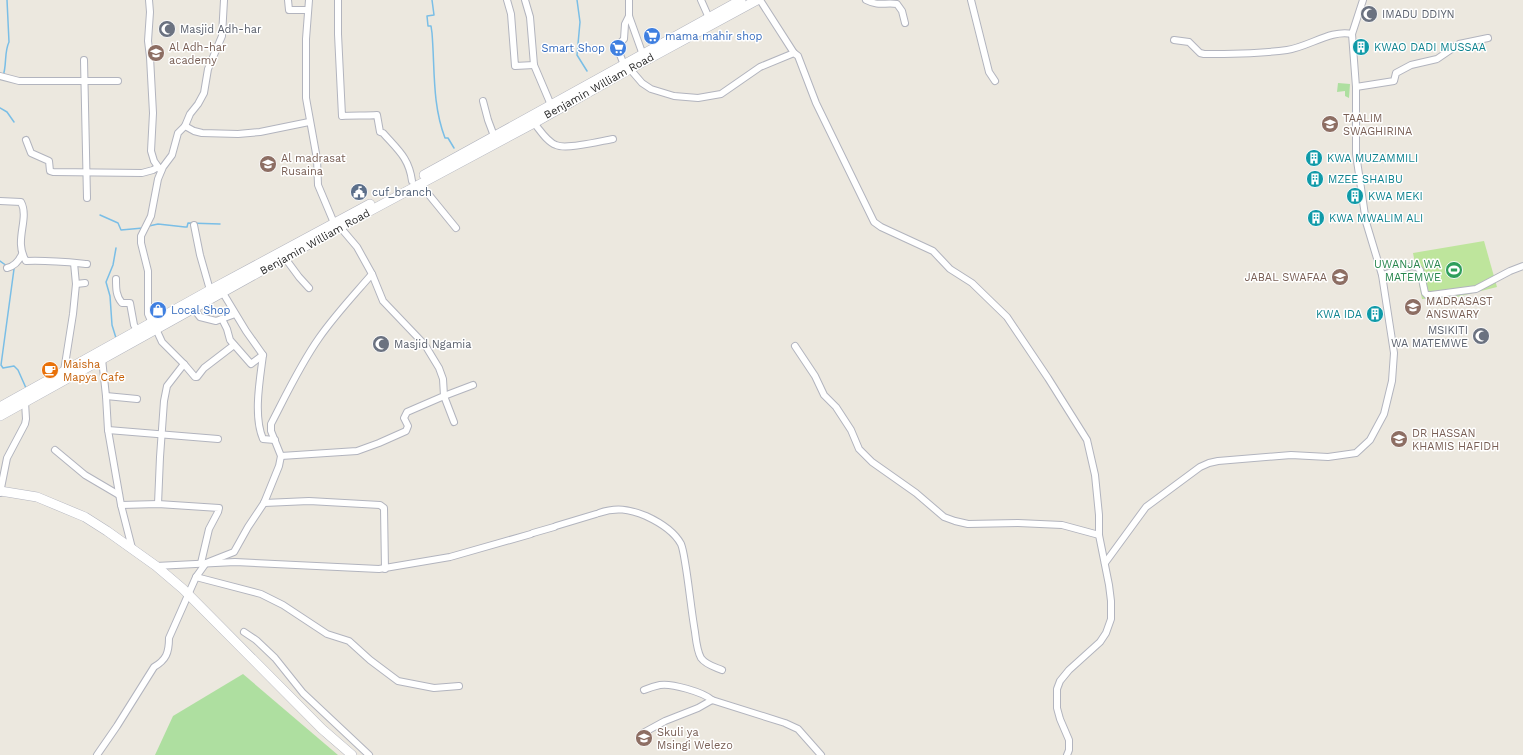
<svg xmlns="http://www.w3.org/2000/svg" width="1523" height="755" font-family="'Work Sans',sans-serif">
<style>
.green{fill:#aedfa0}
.pitch{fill:#bee59c}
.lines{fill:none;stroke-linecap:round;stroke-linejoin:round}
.stream{stroke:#7abee6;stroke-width:1.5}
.street-casing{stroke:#b2b4be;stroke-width:8}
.secondary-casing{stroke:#b2b4be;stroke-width:10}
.street{stroke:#fff;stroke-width:6}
.secondary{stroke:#fff;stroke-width:9}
.labels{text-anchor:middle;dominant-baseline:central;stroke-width:3;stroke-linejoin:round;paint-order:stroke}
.worship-label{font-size:11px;fill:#5b616d;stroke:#fff;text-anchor:start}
.shop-label{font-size:11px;fill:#366cbe;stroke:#fff;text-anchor:start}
.education-label{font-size:11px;fill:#785e54;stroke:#fff;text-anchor:start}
.culture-label{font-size:11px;fill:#0d838f;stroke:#fff;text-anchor:start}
.street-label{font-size:11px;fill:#2c2c2c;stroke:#fff}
.service-label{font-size:11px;fill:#4e5e75;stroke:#fff;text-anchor:start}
.leisure-label{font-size:11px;fill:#27864d;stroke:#fff;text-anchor:end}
.food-label{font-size:11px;fill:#c56008;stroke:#fff;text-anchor:start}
</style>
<rect width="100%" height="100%" fill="#ece8df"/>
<g class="green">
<path d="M1338 83 1350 84 1349 98 1345 96V91L1337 92Z"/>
<path d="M243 674 338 755H155L173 716Z"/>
</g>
<path class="pitch" d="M1484 241 1497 287 1457 297 1422 299 1413 253Z"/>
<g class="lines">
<g class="stream">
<path d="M432 0 434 15 427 16 428 26H431L432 33C435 69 432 104 445 138H448L454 148"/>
<path d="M577 0 580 22 577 55 587 71"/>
<path d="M3 76C7 65 4 52 9 42L7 0"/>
<path d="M0 108 7 112 14 122"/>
<path d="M100 215 118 223 121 230 143 228"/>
<path d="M149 226 158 224 185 227H187L188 223 220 224"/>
<path d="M0 261 7 266"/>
<path d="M13 269H14L1 365 3 368 14 366 18 370 26 388"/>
<path d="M116 338 112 325 110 296 106 282 113 265 116 248"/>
</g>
<g class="street-casing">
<g id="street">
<path d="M149 0 150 12 148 41 150 57 153 113 151 151 154 161 161 171"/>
<path d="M288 0 289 10H308"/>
<path d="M309 0 306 39V98L317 159 318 185 334 223"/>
<path d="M338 0V34L342 116C354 115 365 116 377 115L380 132 383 133C398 150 409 158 412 181"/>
<path d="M507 0 511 14 515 66 534 65"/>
<path d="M525 0 530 17 534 65 551 105"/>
<path d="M629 0V16L643 55"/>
<path d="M701 0 709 18"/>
<path d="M760 0 794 53"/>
<path d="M866 0C880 7 884 2 897 4L902 11 905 23"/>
<path d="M971 0 989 72 995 81"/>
<path d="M1174 40 1189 42 1200 53 1204 54C1232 54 1259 54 1287 50 1308 47 1332 29 1352 34"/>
<path d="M84 60 87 198"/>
<path d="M624 65 619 52 621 42 624 39 625 24 629 16"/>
<path d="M630 69 642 83 651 89 674 96 698 98 721 94 760 67 794 53 798 56 816 103 874 222 881 227 933 251 950 269 972 283 1007 317 1048 378 1087 440 1095 475 1099 515V535L1109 585 1111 601V619L1106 633 1100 642 1069 670 1060 681 1057 689V708L1060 719 1069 740V750L1067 755"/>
<path d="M0 76 19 81H118"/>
<path d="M1356 87 1394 81 1396 73 1411 65 1437 59 1459 44 1488 38"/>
<path d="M483 101 488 120 494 136"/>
<path d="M534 123C540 130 547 142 556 145 566 150 601 141 613 139"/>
<path d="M185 126 194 131 202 133 238 134 260 132 309 122"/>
<path d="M26 140 31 153 49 161 50 171 53 172 142 173 153 170 158 167"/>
<path d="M417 185 425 190 456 228"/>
<path d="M0 201 21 202C30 219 13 241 26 261 47 260 66 262 87 264"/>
<path d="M194 225 200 255 210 290"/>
<path d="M285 258 299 277 309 288"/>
<path d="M7 268C15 266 19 261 22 254"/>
<path d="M1382 275 1412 266 1417 267 1420 270 1425 293 1427 295H1431L1476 289 1510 271 1523 266"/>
<path d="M116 279C116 289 116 296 122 303H130L134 325 138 331"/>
<path d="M76 284 85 283"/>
<path d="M223 293 246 331 263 355C260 379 253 416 263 439L275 440"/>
<path d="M194 309 200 317 216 321 235 314"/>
<path d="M222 319 227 329 230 340 251 364 263 355"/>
<path d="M152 323 148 314V271L141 243V236L151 216 158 179 163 167 172 155 178 133 185 126 190 114 198 104 204 93 208 69 222 36 224 0"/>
<path d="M156 329 162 342 184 364 195 377H197L204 368 234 345"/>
<path d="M795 346 815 376 824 395 836 407 851 430 859 449 872 462 916 493 944 517 955 521 968 524 1018 523 1062 525 1099 535"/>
<path d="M102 359 106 396 108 430 121 505 132 548"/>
<path d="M64 371 73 314 76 284 74 263"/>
<path d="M106 396 137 399"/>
<path d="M454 422 444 396 473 385"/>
<path d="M108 430 218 439"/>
<path d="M55 450 85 475 119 495"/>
<path d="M281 456 357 451 379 443 406 431 408 426 404 418 407 412 444 396 443 379 439 368 425 345 383 301 372 274 357 247 340 227"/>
<path d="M0 493 7 458 25 424 26 419 25 402"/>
<path d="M264 503 309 501 380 505 384 508 385 569"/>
<path d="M158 504 160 457 164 401 167 386 184 364"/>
<path d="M121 505 158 504 219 508 218 512 209 529 201 563"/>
<path d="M599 513C616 507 629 509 646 516 659 522 674 531 681 544 683 549 684 556 685 562 689 585 691 609 695 632 696 640 697 651 701 658 706 665 715 667 722 670"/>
<path d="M556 526 596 514"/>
<path d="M533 533 554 527"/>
<path d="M1105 563 1146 507 1200 467 1209 463 1218 461 1291 455 1328 457 1356 453 1370 440 1384 414 1392 381 1394 353 1382 275 1366 222 1356 154V87L1352 34 1363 0"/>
<path d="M156 566 235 562 379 569 450 557 531 534"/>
<path d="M196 577 261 594 283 605 327 634 349 641 370 660 398 681 434 688 459 686"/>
<path d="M244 632 256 640 275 658 303 693 369 755"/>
<path d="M644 690C649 688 655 686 660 685 671 683 703 692 712 700"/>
<path d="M643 733 665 721 698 708 712 700 785 723 798 729 821 755"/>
<path d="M97 755 117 726 154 667C166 660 169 653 169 638L196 577 206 563 234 552 248 527 264 503 279 466 281 456 271 431V424C286 395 300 365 319 338 335 315 354 295 372 274"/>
</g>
</g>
<g class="secondary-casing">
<g id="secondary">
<path d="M424 175 741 0"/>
<path d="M0 407 210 290 370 204"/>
<path d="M0 416 340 227 534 123 630 69 757 0"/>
<path d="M0 491 37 497 85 517 107 531 156 566 183 589 322 729 352 755"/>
</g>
</g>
<use href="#street" class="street"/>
<use href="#secondary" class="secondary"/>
</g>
<defs>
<g id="mosque-disc" transform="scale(0.9)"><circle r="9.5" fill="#6b7280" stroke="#fff"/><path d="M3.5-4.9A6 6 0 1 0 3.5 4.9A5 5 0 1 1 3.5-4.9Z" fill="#fff"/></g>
<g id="supermarket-disc" transform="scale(0.9)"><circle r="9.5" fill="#3f7fe0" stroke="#fff"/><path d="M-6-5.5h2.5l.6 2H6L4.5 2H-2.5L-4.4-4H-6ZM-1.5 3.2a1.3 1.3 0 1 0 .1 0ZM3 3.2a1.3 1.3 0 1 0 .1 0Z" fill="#fff"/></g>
<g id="building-disc" transform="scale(0.9)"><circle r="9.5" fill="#0f9aa8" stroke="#fff"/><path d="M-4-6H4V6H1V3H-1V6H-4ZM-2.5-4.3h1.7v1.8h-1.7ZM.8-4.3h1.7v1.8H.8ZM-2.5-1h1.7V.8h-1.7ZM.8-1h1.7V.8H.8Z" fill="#fff"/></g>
<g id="school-disc" transform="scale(0.9)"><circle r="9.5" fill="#8d6e63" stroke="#fff"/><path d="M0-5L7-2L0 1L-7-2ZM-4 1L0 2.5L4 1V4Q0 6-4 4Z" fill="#fff"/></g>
<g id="university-disc" transform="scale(0.9)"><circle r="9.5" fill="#8d6e63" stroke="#fff"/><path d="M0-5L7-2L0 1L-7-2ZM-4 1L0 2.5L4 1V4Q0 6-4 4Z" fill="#fff"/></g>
<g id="civic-disc" transform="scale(0.9)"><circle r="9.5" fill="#5c6f8a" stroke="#fff"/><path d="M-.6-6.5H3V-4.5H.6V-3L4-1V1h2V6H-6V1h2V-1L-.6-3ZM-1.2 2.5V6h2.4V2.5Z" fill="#fff"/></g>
<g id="stadium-disc" transform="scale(0.9)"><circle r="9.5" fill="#2e9e5b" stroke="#fff"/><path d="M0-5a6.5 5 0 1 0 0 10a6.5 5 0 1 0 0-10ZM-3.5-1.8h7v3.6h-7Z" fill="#fff"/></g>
<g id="shop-disc" transform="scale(0.9)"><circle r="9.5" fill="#3f7fe0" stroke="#fff"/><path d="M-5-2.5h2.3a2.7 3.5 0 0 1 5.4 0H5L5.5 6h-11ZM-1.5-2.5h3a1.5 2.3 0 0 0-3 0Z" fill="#fff"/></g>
<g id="cafe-disc" transform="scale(0.9)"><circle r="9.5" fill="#e8710a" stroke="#fff"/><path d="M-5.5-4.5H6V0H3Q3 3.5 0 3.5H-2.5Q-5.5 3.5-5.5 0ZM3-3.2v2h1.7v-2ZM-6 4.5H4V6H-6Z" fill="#fff"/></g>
</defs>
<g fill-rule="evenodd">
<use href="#mosque-disc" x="1369" y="14"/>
<use href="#mosque-disc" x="167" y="29"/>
<use href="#supermarket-disc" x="652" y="36"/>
<use href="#building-disc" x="1361" y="47"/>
<use href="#supermarket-disc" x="618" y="48"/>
<use href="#school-disc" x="156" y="53"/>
<use href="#school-disc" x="1330" y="124"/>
<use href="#building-disc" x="1314" y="158"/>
<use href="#university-disc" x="268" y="164"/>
<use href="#building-disc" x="1315" y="179"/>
<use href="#civic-disc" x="359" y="192"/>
<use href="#building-disc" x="1355" y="196"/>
<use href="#building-disc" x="1316" y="218"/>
<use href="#stadium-disc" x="1454" y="270"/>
<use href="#school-disc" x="1340" y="277"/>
<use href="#school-disc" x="1413" y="307"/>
<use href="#shop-disc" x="158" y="310"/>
<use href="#building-disc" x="1375" y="314"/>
<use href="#mosque-disc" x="1481" y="336"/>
<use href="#mosque-disc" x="381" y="344"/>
<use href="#cafe-disc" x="50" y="370"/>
<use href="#school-disc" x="1399" y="439"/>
<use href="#school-disc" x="644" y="738"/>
</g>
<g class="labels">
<g class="worship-label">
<text x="1382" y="14">IMADU DDIYN</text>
<text x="180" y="29">Masjid Adh-har</text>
<text x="1468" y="330" text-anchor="end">MSIKITI<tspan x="1468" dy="13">WA MATEMWE</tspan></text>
<text x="394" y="344">Masjid Ngamia</text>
</g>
<g class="shop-label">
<text x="665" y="36">mama mahir shop</text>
<text x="605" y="48" text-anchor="end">Smart Shop</text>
<text x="171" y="310">Local Shop</text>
</g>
<g class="education-label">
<text x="169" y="47">Al Adh-har<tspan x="169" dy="13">academy</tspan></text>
<text x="1343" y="118">TAALIM<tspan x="1343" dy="13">SWAGHIRINA</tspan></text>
<text x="281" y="158">Al madrasat<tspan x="281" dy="13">Rusaina</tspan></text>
<text x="1327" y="277" text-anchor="end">JABAL SWAFAA</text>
<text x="1426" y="301">MADRASAST<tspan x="1426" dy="13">ANSWARY</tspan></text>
<text x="1412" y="433">DR HASSAN<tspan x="1412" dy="13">KHAMIS HAFIDH</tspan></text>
<text x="657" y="732">Skuli ya<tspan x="657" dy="13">Msingi Welezo</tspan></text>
</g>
<g class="culture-label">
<text x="1374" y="47">KWAO DADI MUSSAA</text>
<text x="1327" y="158">KWA MUZAMMILI</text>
<text x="1328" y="179">MZEE SHAIBU</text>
<text x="1368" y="196">KWA MEKI</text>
<text x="1329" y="218">KWA MWALIM ALI</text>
<text x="1362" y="314" text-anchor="end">KWA IDA</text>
</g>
<g class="street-label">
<text transform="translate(599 86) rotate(-29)">Benjamin William Road</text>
<text transform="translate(315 242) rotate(-29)">Benjamin William Road</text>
</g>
<g class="service-label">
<text x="372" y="192">cuf_branch</text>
</g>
<g class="leisure-label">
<text x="1441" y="264">UWANJA WA<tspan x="1441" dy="13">MATEMWE</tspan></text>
</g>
<g class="food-label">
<text x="63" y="364">Maisha<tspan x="63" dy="13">Mapya Cafe</tspan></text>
</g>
</g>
</svg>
